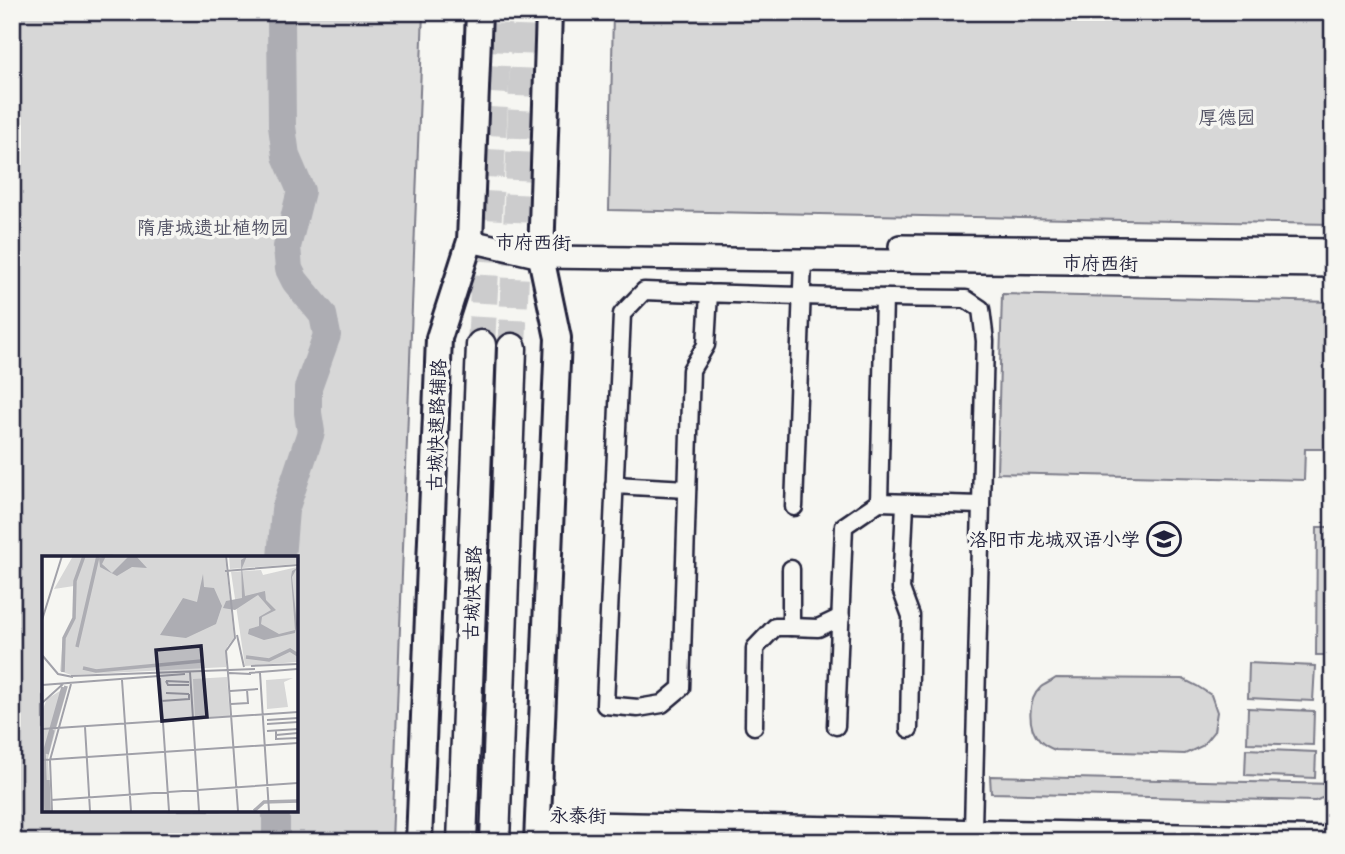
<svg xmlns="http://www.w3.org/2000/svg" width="1345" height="854" font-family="'Patrick Hand','LXGW WenKai TC',sans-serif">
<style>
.green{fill:#d7d7d7;stroke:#7c7c89;stroke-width:2;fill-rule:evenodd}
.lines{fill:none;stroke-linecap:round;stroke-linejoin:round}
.river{stroke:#adadb3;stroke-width:28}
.highway-tunnel{stroke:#cccccd;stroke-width:28;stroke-dasharray:28 14;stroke-linecap:butt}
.street-casing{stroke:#22223b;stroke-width:21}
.secondary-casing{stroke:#22223b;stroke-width:26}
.primary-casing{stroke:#22223b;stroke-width:30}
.highway-casing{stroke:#22223b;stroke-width:33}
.street{stroke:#f6f6f2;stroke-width:16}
.secondary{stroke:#f6f6f2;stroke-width:21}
.primary{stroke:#f6f6f2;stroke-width:24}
.highway{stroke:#f6f6f2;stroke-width:28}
.labels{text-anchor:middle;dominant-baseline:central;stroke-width:7;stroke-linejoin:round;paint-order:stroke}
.park-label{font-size:19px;fill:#4f4f62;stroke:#f6f6f2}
.street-label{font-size:19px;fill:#22223b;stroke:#f6f6f2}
.poi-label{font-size:19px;fill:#22223b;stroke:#f6f6f2;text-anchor:end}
.inset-river{fill:none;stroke:#adadb3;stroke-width:3.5}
.inset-road{fill:none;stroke:#a1a1a9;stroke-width:2}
.view{fill:#22223b;fill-opacity:0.15;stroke:#22223b;stroke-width:3.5}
.inset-edge{fill:none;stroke:#22223b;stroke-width:3.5}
</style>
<rect width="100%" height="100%" fill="#f6f6f2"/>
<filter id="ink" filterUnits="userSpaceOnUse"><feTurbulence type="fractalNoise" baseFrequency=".0143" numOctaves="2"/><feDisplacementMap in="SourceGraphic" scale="14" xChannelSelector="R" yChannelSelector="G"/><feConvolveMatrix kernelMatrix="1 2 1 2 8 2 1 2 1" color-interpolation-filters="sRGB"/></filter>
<g filter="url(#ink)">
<g class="green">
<path d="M12 12H423L392 842H12ZM296 558V810H44V558Z"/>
<path d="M613 12H1333V224L609 210Z"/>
<path d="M1002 294 1333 302V449H1305L1304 480 997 473Z"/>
<path d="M1317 527H1333V655H1316Z"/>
<path d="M1249 663 1315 666 1313 701 1248 698Z"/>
<path d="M1056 678 1183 679 1197 686 1211 695 1217 712 1214 731 1202 746 1185 754 1055 750C1050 748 1044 745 1040 741 1027 728 1027 700 1041 687 1045 684 1052 681 1056 678Z"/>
<path d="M1248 708 1314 711 1313 745 1247 743Z"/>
<path d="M1246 749 1316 752 1315 778 1245 775Z"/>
<path d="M990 776 1333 784C1333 795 1324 797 1315 801L991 793Z"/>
</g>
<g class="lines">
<g class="river">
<path d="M281 20 282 126 286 156 301 191 287 247 289 269 295 281 323 315 327 335 308 388V413L311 432 285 510 281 558"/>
<path d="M276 842V810"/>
</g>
<g class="highway-tunnel">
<path d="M481 345 499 12"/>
<path d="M512 348 526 12"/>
</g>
<g class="street-casing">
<g id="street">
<path d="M709 293 706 345 691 370 681 688 662 704 638 708 605 705 622 314 644 291C752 295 859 298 966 299L981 309 985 341 973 829"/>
<path d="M614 485 687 489"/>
<path d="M879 502 981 505"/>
<path d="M905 504 901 589 911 616 909 729"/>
<path d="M794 507 803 260"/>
<path d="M791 627 818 628 841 617"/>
<path d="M754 726 755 648 775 627H791V569"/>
<path d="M836 726 844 526 879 502 884 298"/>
</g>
</g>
<g class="secondary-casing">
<g id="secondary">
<path d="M470 241 541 257 1333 266"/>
<path d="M900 246 1333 250"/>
<path d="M538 822 1333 838"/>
</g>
</g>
<g class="primary-casing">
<g id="primary">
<path d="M419 842 439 338 470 241 479 12"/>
<path d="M537 842 558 338 541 257 549 12"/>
</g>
</g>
<g class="highway-casing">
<g id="highway">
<path d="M462 842 481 345"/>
<path d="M495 842 512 348"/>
</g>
</g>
<use href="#street" class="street"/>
<use href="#secondary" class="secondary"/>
<use href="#primary" class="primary"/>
<use href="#highway" class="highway"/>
</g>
</g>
<defs>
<g id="school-ring" transform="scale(1.75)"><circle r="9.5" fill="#f6f6f2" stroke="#22223b" stroke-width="1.5"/><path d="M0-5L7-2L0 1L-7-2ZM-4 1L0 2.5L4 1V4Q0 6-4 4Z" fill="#22223b"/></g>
</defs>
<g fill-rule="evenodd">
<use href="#school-ring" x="1164" y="539"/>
</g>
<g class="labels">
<g class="park-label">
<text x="1227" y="117">厚德园</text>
<text x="213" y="227">隋唐城遗址植物园</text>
</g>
<g class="street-label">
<text transform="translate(533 242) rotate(1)">市府西街</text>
<text transform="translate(1100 263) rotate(1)">市府西街</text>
<text transform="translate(436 425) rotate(-88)">古城快速路辅路</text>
<text transform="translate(472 593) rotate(-88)">古城快速路</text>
<text transform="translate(578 815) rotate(1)">永泰街</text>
</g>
<g class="poi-label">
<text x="1140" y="539">洛阳市龙城双语小学</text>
</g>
</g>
<g transform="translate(42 556)">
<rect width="256" height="256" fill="#f6f6f2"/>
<path d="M31 0H183L192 82 185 91 184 111 29 119 18 115 21 82 31 62 32 30 12 33ZM187 0H255V8L188 13ZM255 11V106L203 110 189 16 219 14 221 19ZM185 121 188 160 153 162 151 123ZM251 122 242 126 246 151 225 153 224 124ZM26 130 6 202 9 255H0V155L5 143Z" fill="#d7d7d7"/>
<path d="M87 0H94L105 12 90 11 75 20 58 11 57 2 64 0 60 8 70 17ZM205 0 200 12 203 40 223 35 224 44 234 54 220 61 219 68 237 78 253 74 249 21 250 15 255 12 250 21 255 68 253 77 222 84 206 78 207 73 217 70V61L229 54 216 39 193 54 181 52 184 45 200 42 199 4ZM161 18 162 31 172 32 180 50 174 68 144 82 118 79 141 42 155 46Z" fill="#adadb3"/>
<path class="inset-river" d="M35 91 56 0M204 101 227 104 248 94 256 99M41 112 54 115 159 105M21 116 22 82 32 62 33 25 42 0M12 172 24 130M5 198 11 174M6 224 7 255M4 255 2 198 21 131M212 255 222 246 256 245"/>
<path class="inset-road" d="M184 0 193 82 184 95 186 117M183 15 256 9M0 64 20 0M195 79 202 111M0 99 16 118 31 121M209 110 256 108M148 116 157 255M186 117 196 255M187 117 209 118M207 117 255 113M218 117 227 255M29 120 213 113M118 122 127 255M80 124 89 255M124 125 147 126M124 125 126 129H147M0 129 143 118M188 135 216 133M124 137 147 138M119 145 147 143V138M0 147 21 128M189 148 206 147 205 134M225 164 256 162M225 168 256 166M43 171 48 255M0 173 256 156M225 175 256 173M234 175V183L256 182M234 179 256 177M0 204 256 187M9 244 256 227M10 255 8 204 29 128"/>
<path class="view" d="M159 90 165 161 120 165 114 94Z"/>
<rect width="256" height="256" class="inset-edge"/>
</g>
<rect width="1345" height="854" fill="none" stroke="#f6f6f2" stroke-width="42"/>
<rect x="21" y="21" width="1303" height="812" fill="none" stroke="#22223b" stroke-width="2.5" filter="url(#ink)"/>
</svg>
